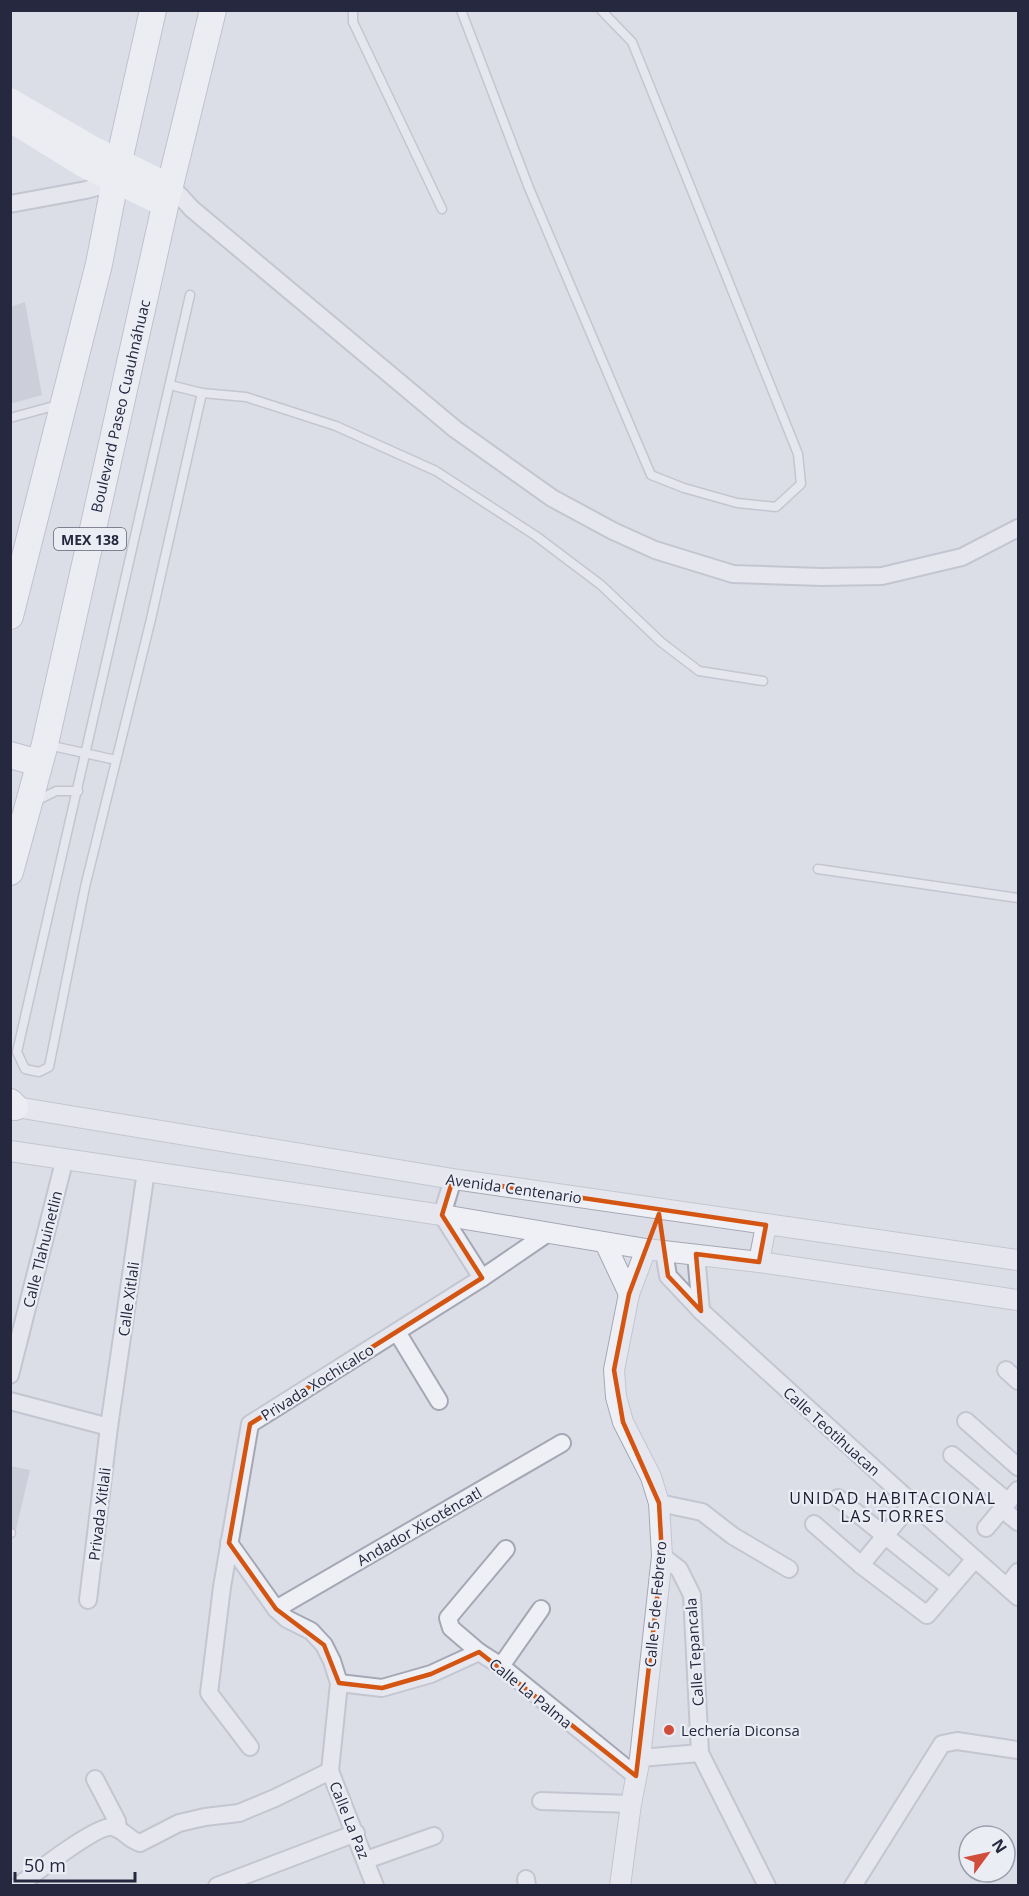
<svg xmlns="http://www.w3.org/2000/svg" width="1029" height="1896" font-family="'Open Sans',sans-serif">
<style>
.building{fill:#b9bbca}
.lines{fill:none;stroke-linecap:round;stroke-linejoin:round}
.service-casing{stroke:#a5a7b4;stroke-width:11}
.minor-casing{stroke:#a5a7b4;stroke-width:20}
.tertiary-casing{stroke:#a5a7b4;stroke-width:22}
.primary-casing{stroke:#9b9eb3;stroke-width:28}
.service{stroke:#eff0f5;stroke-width:8}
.minor{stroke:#eff0f5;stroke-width:16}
.tertiary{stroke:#eff0f5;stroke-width:20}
.secondary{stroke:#fff;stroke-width:22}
.primary{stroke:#fff;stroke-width:26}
.marked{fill:none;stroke:#d45411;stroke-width:4.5;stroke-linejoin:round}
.poi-dot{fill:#d24c3b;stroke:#ebedf5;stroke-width:2}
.labels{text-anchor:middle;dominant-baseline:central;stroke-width:4.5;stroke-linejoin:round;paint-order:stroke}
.shield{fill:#ebedf5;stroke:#606375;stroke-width:1.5}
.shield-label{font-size:14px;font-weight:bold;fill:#25283e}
.street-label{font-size:15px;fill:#25283e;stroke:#ebedf5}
.poi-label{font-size:15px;fill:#25283e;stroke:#ebedf5;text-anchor:start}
.neighbourhood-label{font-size:16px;letter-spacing:1.5px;fill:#181a2e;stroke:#ebedf5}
</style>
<rect width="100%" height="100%" fill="#dcdee7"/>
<g class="building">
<path d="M25 302 42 395 10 404V307Z"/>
<path d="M10 1466 30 1470 16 1530 10 1527Z"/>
</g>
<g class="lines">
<g class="service-casing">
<g id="service">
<path d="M353 10V22L442 209"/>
<path d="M461 10 529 188 651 475 684 488 737 503 776 507 801 484 798 454 632 42 601 10"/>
<path d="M190 295 17 1052 25 1069 39 1072 49 1067 85 887 151 619 202 393"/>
<path d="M170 385 202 393 246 397 336 426 436 471 536 536 601 585 661 642 699 671 763 681"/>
<path d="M10 418 61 404"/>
<path d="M48 745 116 760"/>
<path d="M34 802 56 791H78"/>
<path d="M818 869 1018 898"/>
<path d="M10 1533H11"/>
</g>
</g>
<g class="minor-casing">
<g id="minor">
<path d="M170 185 192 209 455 429 552 498 613 531 655 550 733 574 822 577 882 576 962 557 1018 528"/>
<path d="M10 204 86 190 114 182"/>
<path d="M453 1179 442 1215 482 1278"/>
<path d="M664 1251 668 1276 701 1311 912 1503 1018 1597"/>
<path d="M696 1254 701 1311"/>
<path d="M397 1332 439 1401"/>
<path d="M1006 1370 1018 1381"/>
<path d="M10 1375 65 1158"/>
<path d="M10 1401 109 1427"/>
<path d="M966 1421 1018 1467"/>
<path d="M952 1455 1008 1502"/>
<path d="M838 1498 949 1587"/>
<path d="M659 1503 702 1512 733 1536 789 1569"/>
<path d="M1002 1509 1018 1522"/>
<path d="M814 1524 861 1565 927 1615 975 1559"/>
<path d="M986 1528 1018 1490"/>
<path d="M229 1543 276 1609 287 1619 311 1631 324 1645 332 1661 339 1683 330 1771 375 1886"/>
<path d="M662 1556 679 1569 692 1595 700 1753 767 1886"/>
<path d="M861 1565 912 1503"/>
<path d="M1007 1587 1018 1572"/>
<path d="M88 1600 109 1427 146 1171"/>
<path d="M276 1609 562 1443"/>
<path d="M479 1652 451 1628 448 1618 506 1549"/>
<path d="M501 1666 541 1609"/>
<path d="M339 1683 382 1688 431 1674 479 1652 501 1666 636 1776"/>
<path d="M250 1747 209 1693 222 1587 250 1424 482 1278 548 1233"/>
<path d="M640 1758 700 1753"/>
<path d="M95 1779 117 1821 118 1829"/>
<path d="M541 1801 631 1804"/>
<path d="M366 1860 434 1836"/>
<path d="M526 1879 527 1886"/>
<path d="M18 1886C34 1874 96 1825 112 1827 123 1829 129 1840 140 1843L179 1823 205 1817 239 1813 275 1798 330 1771"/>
<path d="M217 1886 356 1833"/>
<path d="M853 1886 942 1744 957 1741 1018 1750"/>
</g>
</g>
<g class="tertiary-casing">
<g id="tertiary">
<path d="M10 1106 453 1179 1018 1260"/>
<path d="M10 1151 442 1215 646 1249 759 1262 1018 1300"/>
<path d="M605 1243 629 1294"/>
<path d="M759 1262 766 1225"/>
<path d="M620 1886 631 1804 640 1758 662 1556 659 1503 651 1477 623 1422 616 1397 614 1370 629 1294 646 1249"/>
</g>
</g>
<g class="primary-casing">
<g id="primary">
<path d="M10 616 99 264 119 161 153 10"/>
<path d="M10 755 39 763"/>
<path d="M10 872 45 744 165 206 213 10"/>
<path d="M10 1102 15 1107"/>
</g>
</g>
<use href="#service" class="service"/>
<use href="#minor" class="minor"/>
<use href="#tertiary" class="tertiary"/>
<g class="secondary">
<path d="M10 99 91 146 170 185"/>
<path d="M10 121 81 165 165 206"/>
</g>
<use href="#primary" class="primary"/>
</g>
<path d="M0 0H1029V1896H0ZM453 1179 766 1225 759 1262 696 1254 701 1311 668 1276 659 1214 629 1294 614 1370 623 1422 659 1503 662 1556 636 1776 479 1652 431 1674 382 1688 339 1683 324 1645 276 1609 229 1543 250 1424 482 1278 442 1215Z" fill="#dcdee7" fill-opacity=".55" fill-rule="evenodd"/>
<path class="marked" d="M453 1179 766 1225 759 1262 696 1254 701 1311 668 1276 659 1214 629 1294 614 1370 623 1422 659 1503 662 1556 636 1776 479 1652 431 1674 382 1688 339 1683 324 1645 276 1609 229 1543 250 1424 482 1278 442 1215Z"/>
<circle class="poi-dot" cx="669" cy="1730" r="6"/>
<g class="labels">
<rect class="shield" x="54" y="528" width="72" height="22" rx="4.5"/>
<g class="shield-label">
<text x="90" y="539">MEX 138</text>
</g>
<g class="street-label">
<text transform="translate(120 406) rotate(-77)">Boulevard Paseo Cuauhnáhuac</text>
<text transform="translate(514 1188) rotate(8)">Avenida Centenario</text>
<text transform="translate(42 1249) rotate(-76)">Calle Tlahuinetlin</text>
<text transform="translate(128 1299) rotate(-82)">Calle Xitlali</text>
<text transform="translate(317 1382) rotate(-32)">Privada Xochicalco</text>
<text transform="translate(832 1431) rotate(42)">Calle Teotihuacan</text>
<text transform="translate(99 1514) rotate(-83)">Privada Xitlali</text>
<text transform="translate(419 1526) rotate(-30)">Andador Xicoténcatl</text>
<text transform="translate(655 1604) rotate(-85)">Calle 5 de Febrero</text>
<text transform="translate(694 1652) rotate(-94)">Calle Tepancala</text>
<text transform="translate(531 1693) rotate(39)">Calle La Palma</text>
<text transform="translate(350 1820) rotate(68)">Calle La Paz</text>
</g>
<g class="poi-label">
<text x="681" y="1730">Lechería Diconsa</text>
</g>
<g class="neighbourhood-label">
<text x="893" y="1498">UNIDAD HABITACIONAL<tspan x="893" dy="18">LAS TORRES</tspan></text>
</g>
</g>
<rect width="1029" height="1896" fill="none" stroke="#25283e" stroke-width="24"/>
<g transform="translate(987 1854) rotate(57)"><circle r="28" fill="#ebedf5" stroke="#9c9eac" stroke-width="1.5"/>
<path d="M0-4.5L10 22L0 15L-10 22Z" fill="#d24c3b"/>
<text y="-9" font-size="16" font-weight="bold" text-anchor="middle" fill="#25283e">N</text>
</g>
<path d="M15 1872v9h120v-9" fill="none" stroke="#25283e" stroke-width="3"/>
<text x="24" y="1872" font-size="18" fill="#25283e" stroke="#ebedf5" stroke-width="4.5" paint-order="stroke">50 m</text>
</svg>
